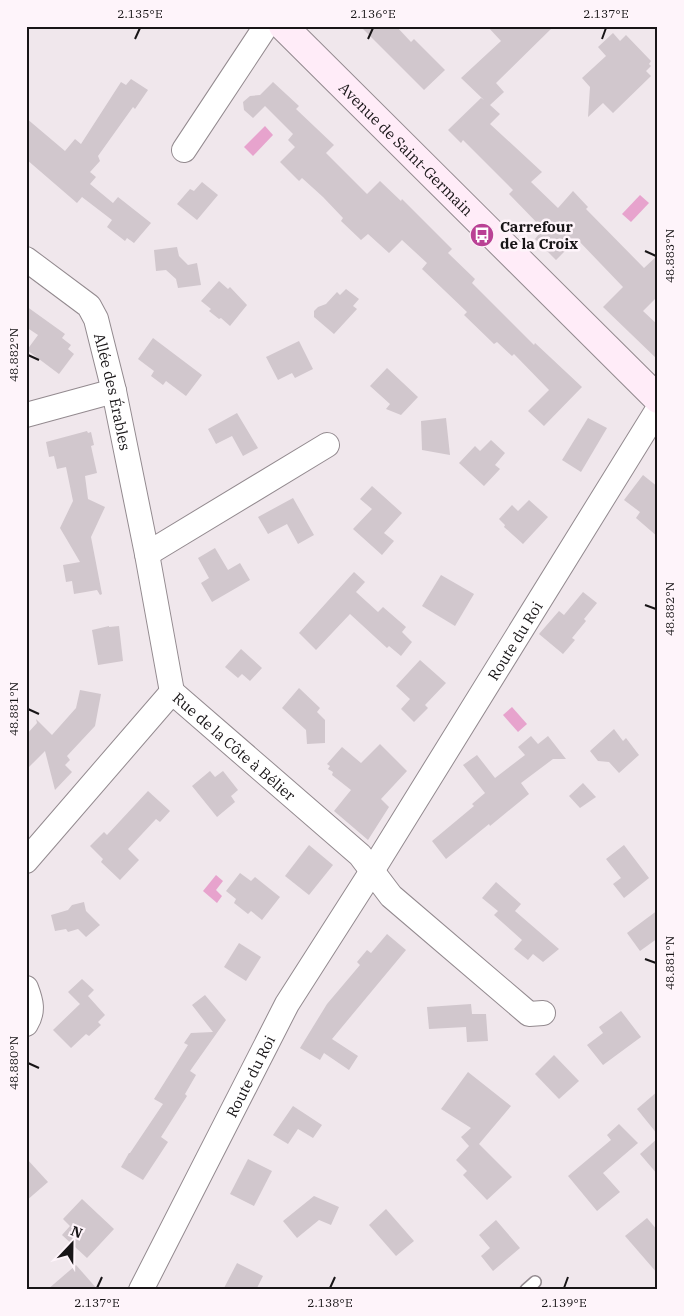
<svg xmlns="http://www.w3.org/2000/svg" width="684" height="1316" font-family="'IBM Plex Serif',serif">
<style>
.water{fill:#e7a3cd}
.building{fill:#d1c7cd}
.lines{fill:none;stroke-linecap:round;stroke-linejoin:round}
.lane-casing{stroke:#938a8f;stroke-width:14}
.street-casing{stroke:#938a8f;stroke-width:26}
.secondary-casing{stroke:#938a8f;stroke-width:30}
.lane{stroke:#fff;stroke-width:11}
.street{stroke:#fff;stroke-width:24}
.secondary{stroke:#ffecf8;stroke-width:28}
.ticks{fill:none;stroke:#181517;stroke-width:2}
.labels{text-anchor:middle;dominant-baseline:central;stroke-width:5;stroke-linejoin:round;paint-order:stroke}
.street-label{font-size:15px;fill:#181517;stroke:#fef4fa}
.poi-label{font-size:15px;font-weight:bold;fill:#181517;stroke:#fef4fa;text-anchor:start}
.neatline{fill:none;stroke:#181517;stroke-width:2}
.ticks-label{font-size:12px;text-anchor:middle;fill:#181517}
</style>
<rect width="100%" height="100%" fill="#f0e7ec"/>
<g class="water">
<path d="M265 126 273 135 253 156 244 147Z"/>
<path d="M640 195 649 203 631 222 622 214Z"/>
<path d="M512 707 527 724 518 732 503 715Z"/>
<path d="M216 875 223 881 216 890 222 896 217 903 203 891Z"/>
</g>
<g class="building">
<path d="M360 26H396L411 42 414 39 445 70 424 90Z"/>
<path d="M487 26H554L496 83 504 92 490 105 500 114 490 124 542 172 531 182 558 208 573 191 588 207 586 209 644 268 658 255V296L643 311 658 325V360L603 307 623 287 577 239 556 260 535 239 543 229 509 194 513 190 463 140 461 143 448 130 481 98 484 100 461 78 501 41Z"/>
<path d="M613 33 620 41 626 35 651 61 649 64 651 66 646 71 651 76 613 113 603 103 588 117 590 87 582 78 606 56 598 47Z"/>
<path d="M131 79 148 90 135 109 133 107 98 156 100 161 90 172 96 177 90 184 113 203 118 197 151 223 134 243 127 238 125 241 107 227 112 220 82 197 77 203 26 159V118L65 151 75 139 81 144 121 82 126 85Z"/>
<path d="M273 82 299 106 296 109 334 145 326 153 367 194 380 181 401 201 402 199 452 249 448 253 475 279 472 283 534 345 535 343 582 387 544 426 528 411 549 390 514 354 512 356 497 342 494 344 464 315 467 312 422 269 427 263 402 240 389 253 368 234 361 240 341 221 343 218 323 197 302 178 299 181 280 162 295 147 288 140 293 134 265 106 253 118 244 110 243 102 250 96 260 95Z"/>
<path d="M202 182 218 195 197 220 177 204 190 189 194 191Z"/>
<path d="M177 247 179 256 188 265 197 263 201 285 178 288 176 279 166 270 156 271 154 250Z"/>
<path d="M219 281 228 289 230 287 247 305 230 326 221 318 219 319 209 311 211 309 201 301Z"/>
<path d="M346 289 359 299 353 306 357 309 334 334 314 317V311L318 307 326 304 337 292 340 295Z"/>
<path d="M26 306 65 334 62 338 71 345 68 349 74 354 59 374 27 350 38 335 26 327Z"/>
<path d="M153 338 202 375 186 396 166 381 163 385 151 376 154 371 138 359Z"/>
<path d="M299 341 313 369 295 378 292 373 278 380 266 357Z"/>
<path d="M387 368 418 397 401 415 386 409 390 404 370 386Z"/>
<path d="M237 413 258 448 243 456 232 436 216 444 208 429Z"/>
<path d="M446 418 450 455 422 450 421 421Z"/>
<path d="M588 418 607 428 581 472 562 460Z"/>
<path d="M87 431 88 433 91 432 94 445 91 446 97 473 85 476 88 499 105 507 91 537 102 594 100 595 97 590 74 594 72 581 66 582 63 565 80 562 60 528 73 501 66 467 57 469 54 456 49 457 46 442Z"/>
<path d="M491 440 505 453 495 465 500 469 484 486 459 463 475 446 480 451Z"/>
<path d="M643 475 658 487V537L636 518 640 512 624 500Z"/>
<path d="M372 486 402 513 384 533 394 541 382 555 353 529 372 509 360 499Z"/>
<path d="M293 498 314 535 298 544 287 524 268 534 258 517Z"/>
<path d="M529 500 548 517 523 544 504 527 505 525 499 519 512 505 518 511Z"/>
<path d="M215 548 228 570 240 563 250 580 212 602 201 583 209 578 198 558Z"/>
<path d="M354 572 365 582 356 592 378 612 383 607 406 627 402 632 412 642 401 656 389 646 387 648 350 614 316 650 299 633Z"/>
<path d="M441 575 474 594 455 626 422 606Z"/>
<path d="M583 592 597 603 584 619 586 621 572 638 575 640 563 654 539 634 559 611 564 615Z"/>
<path d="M109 626V627L119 626 123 661 98 665 92 630Z"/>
<path d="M241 649 262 668 250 681 242 674 238 678 225 667Z"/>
<path d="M420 660 446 683 425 705 428 708 414 722 401 709 410 699 396 686Z"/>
<path d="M299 688 320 708 317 712 325 720V743L307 744 306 730 282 708Z"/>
<path d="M80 690 101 694 95 726 67 756 70 760 65 765 72 772 55 790 45 751 26 770V735L37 723 36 719 52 735 76 708Z"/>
<path d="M614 729 623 741 626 738 639 755 619 773 609 762 598 761 590 751Z"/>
<path d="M531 736 538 744 548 736 566 759H553L521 783 529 794 490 826 489 824 446 859 432 841 474 806 472 804 485 793 463 765 477 755 495 778 525 755 518 747Z"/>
<path d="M380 744 407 771 381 799 389 807 368 840 334 811 351 790 332 775 333 772 328 769 330 766 327 764 342 747 361 763Z"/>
<path d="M210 771 215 777 223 771 238 790 231 796 235 802 217 817 192 786Z"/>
<path d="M583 783 596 797 580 808 569 796Z"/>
<path d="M148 791 170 811 160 822 156 819 128 849 139 860 120 880 101 862 103 859 90 846 104 832 107 835Z"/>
<path d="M309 845 333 865 309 895 285 876Z"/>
<path d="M624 845 649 878 624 898 613 884 621 878 606 859Z"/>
<path d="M240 873 251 881 255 877 280 897 262 920 251 911 248 914 234 903 236 899 226 891Z"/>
<path d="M496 882 521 904 515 911 559 949 543 962 533 954 528 960 514 949 522 940 494 915 498 911 482 898Z"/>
<path d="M84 902 86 911 100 925 86 937 78 929 68 932 66 929 55 931 51 915 68 910 72 905Z"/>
<path d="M658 910V938L640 951 627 933Z"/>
<path d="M387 934 406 950 332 1039 358 1056 349 1070 324 1053 320 1060 300 1048 327 1004 360 965 357 962 367 950 371 953Z"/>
<path d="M239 943 261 957 246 981 224 967Z"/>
<path d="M82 979 94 990 85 999 88 996 105 1015 98 1022 101 1025 89 1036 86 1034 71 1048 53 1030 80 1004 68 992Z"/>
<path d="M205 995 226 1020 190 1071 196 1075 185 1094 187 1096 161 1137 168 1142 143 1180 121 1167 129 1153H130L163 1104 154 1099 188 1045 184 1043 191 1033 213 1032 192 1005Z"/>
<path d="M471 1004 472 1014H486L488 1041 467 1042 466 1027 429 1029 427 1007Z"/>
<path d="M621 1011 641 1037 603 1065 587 1045 603 1033 599 1027Z"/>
<path d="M554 1055 579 1081 559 1099 535 1074Z"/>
<path d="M468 1072 511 1106 479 1144 512 1177 487 1200 463 1175 467 1171 456 1160 469 1146 461 1137 471 1128 441 1109Z"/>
<path d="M658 1091V1135L637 1109Z"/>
<path d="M293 1106 322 1125 313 1138 298 1129 288 1144 273 1135Z"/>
<path d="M619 1124 638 1143 603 1173 620 1192 597 1211 568 1176 611 1140 607 1135Z"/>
<path d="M658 1138V1175L640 1154Z"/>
<path d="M26 1158 48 1182 26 1201Z"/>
<path d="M248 1159 272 1171 254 1206 230 1194Z"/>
<path d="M314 1196 339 1207 331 1225 319 1220 297 1238 283 1221Z"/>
<path d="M82 1199 114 1229 87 1258 62 1235 70 1226 63 1219Z"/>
<path d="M386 1209 414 1241 396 1256 369 1225Z"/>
<path d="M647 1218 658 1231V1274L625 1236Z"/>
<path d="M496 1220 520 1248 493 1271 481 1256 490 1248 479 1235Z"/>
<path d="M237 1263 263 1276 256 1290H223Z"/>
<path d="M76 1265 98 1290H47Z"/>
</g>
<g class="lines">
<g class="lane-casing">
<path id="lane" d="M526 1290 535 1282"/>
</g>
<g class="street-casing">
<g id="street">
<path d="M184 150 266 26"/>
<path id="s1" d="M26 259 89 306 96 319 114 391 147 554 172 692"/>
<path d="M26 415 114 391"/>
<path d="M147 554 327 445"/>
<path id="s2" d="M26 861 172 692 360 855 391 896 529 1014 543 1013"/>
<path d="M26 988C31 1001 34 1011 26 1024"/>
<path id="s3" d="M141 1290 287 1004 372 871 658 409"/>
</g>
</g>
<g class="secondary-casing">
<g id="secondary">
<path id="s4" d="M283 26 658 399"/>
</g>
</g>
<use href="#lane" class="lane"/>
<use href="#street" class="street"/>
<use href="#secondary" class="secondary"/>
</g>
<path class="ticks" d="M135 39 140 28M368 39 373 28M602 39 606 28M645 251 656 256M28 355 39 360M645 605 656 609M28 709 39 714M645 959 656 963M28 1063 39 1068M97 1288 102 1277M330 1288 335 1277M564 1288 568 1277"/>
<defs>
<g id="bus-disc" transform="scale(1.25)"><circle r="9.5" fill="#ba4195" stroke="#fef4fa"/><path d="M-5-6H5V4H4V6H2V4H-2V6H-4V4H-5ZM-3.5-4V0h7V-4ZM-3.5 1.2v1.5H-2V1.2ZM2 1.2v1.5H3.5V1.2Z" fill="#fff"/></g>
</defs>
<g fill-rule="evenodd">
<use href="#bus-disc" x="482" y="235"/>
</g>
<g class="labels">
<g class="street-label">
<text stroke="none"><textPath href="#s4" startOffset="174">Avenue de Saint-Germain</textPath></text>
<text stroke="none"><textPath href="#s1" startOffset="168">Allée des Érables</textPath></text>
<text stroke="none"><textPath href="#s3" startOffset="750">Route du Roi</textPath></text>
<text stroke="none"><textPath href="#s2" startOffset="306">Rue de la Côte à Bélier</textPath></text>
<text stroke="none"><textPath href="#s3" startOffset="240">Route du Roi</textPath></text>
</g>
<g class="poi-label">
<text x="500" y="226">Carrefour<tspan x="500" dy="17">de la Croix</tspan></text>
</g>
</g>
<rect width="684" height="1316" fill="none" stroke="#fef4fa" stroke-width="55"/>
<g transform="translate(72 1244) rotate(22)" stroke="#fef4fa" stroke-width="4" paint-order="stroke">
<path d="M0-4L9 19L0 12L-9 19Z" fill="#181517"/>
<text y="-8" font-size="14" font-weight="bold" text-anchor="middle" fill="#181517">N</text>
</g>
<rect x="28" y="28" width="628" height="1260" class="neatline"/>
<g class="ticks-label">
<text x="140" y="18">2.135°E</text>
<text x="373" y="18">2.136°E</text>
<text x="606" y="18">2.137°E</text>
<text transform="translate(670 256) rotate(-90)" y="4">48.883°N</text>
<text transform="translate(14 355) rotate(-90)" y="4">48.882°N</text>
<text transform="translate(670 609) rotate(-90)" y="4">48.882°N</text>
<text transform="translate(14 709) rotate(-90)" y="4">48.881°N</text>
<text transform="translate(670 963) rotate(-90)" y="4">48.881°N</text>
<text transform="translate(14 1063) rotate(-90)" y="4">48.880°N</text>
<text x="97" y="1307">2.137°E</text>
<text x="330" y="1307">2.138°E</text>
<text x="564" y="1307">2.139°E</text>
</g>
</svg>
